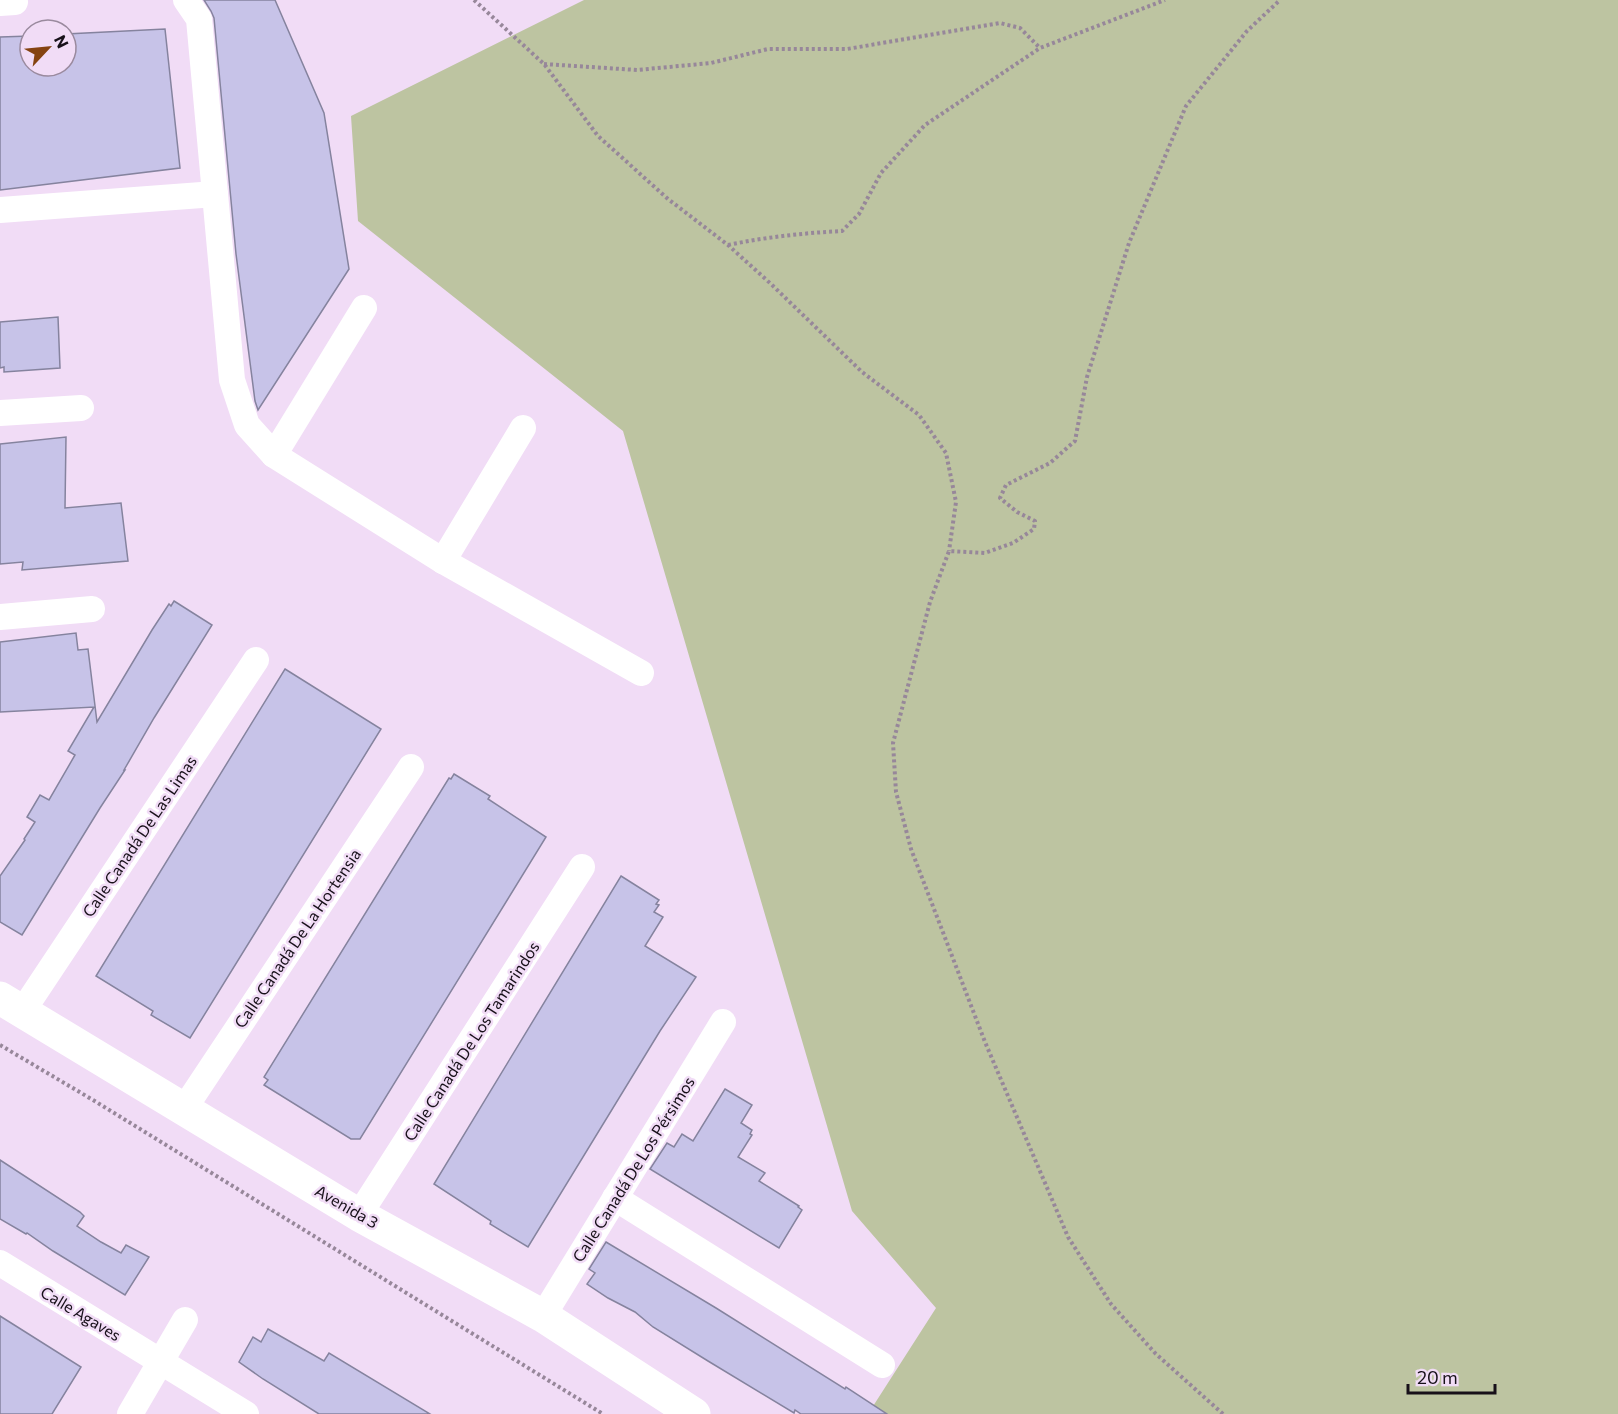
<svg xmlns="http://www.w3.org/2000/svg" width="1618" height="1414" font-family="Commissioner,sans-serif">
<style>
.green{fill:#bdc4a1}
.building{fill:#c7c3e8;stroke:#85839e;stroke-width:1.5}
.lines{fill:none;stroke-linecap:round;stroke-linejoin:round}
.path{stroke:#97879a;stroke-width:4;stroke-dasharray:3 3;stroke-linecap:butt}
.minor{stroke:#fff;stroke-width:26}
.tertiary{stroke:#fff;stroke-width:33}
.labels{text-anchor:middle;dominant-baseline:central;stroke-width:5;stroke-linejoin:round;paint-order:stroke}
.street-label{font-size:16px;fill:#171019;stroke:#f1dcf6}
</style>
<rect width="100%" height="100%" fill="#f1dcf6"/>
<path class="green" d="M584 0H1618V1414H868L936 1308 852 1211 623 431 358 221 351 116Z"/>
<g class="building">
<path d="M204 0H275L324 113 349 269 258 410 255 401 236 254 214 18 211 11Z"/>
<path d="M165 29 180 168 0 190V37L30 36V66H66V34Z"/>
<path d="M58 317 60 368 4 372V367L0 368V322Z"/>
<path d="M66 437 65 508 121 503 128 561 22 570 23 562 0 564V444Z"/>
<path d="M174 601 212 625 154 718 124 770H125L100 808 22 935 0 922V876L25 840 24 839 35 822 27 817 40 795 49 800 75 755 68 751 94 707 0 712V642L76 633 78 650 88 649 97 722 152 630 169 604 171 606Z"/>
<path d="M285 669 381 729 190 1038 151 1015 153 1011 96 976Z"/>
<path d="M454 774 490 796 488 799 546 837 360 1139H351L264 1085 268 1080 264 1077 449 778 451 779Z"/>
<path d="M621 876 659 900 656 904 659 905 654 912 663 917 645 946 696 977 660 1031 528 1247 490 1224 491 1221 434 1184Z"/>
<path d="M725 1089 752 1105 741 1123 752 1130 750 1134 752 1135 738 1157 765 1173 759 1181 799 1206 798 1207 802 1210 779 1248 650 1169 667 1143 674 1147 682 1134 693 1141Z"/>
<path d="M0 1160 80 1212 84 1216 77 1226 101 1242 121 1253 126 1245 149 1257 125 1295 53 1251 27 1233 26 1234 0 1219Z"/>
<path d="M606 1242 716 1308 845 1389 846 1387 887 1414H801L795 1410 794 1413 708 1361 653 1327 635 1312 608 1298 587 1284 595 1273 589 1269Z"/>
<path d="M0 1316 81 1367 52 1414H0Z"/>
<path d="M268 1329 324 1361 329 1353 430 1414H319L263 1379 239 1362 253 1337 261 1342Z"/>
</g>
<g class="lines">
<g class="path">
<path d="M474 0 544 64 598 136 668 199 728 245 771 284 862 372 919 415 946 453 956 502 949 551"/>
<path d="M544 64 637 70 711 63 768 49H847L1000 23 1020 28 1040 48"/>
<path d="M728 245C766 237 804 233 842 231L859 214 881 173 925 125 1040 48 1165 0"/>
<path d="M0 1045 93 1100 603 1414"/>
<path d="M1223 1414 1155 1353 1111 1304 1068 1237 985 1042 911 849 896 792 893 743 930 602 949 551 985 553 1013 543 1034 529 1035 521 1017 512 1000 498 1006 485 1050 463 1075 441 1087 377 1129 243 1186 106 1247 31 1280 0"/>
</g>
<g class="minor">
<path d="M186 0 199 19 232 380 247 425 274 455 443 561 641 673"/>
<path d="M0 3 15 2"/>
<path d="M0 210 215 194"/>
<path d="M0 413 81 408"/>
<path d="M274 455 364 308"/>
<path d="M443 561 523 428"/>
<path d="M0 617 92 609"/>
<path d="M22 1012 256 660"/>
<path d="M184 1109 411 767"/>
<path d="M615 1198 882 1365"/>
<path d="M359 1215 582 867"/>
<path d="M0 1263 246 1414"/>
<path d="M543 1316 723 1022"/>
<path d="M130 1414 185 1320"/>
</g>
<path class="tertiary" d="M0 998 359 1215 543 1316 694 1414"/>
</g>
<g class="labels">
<g class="street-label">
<text transform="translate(139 836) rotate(-56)">Calle Canadá De Las Limas</text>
<text transform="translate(297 938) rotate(-56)">Calle Canadá De La Hortensia</text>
<text transform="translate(471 1041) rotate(-57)">Calle Canadá De Los Tamarindos</text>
<text transform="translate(633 1169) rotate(-58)">Calle Canadá De Los Pérsimos</text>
<text transform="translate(347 1206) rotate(30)">Avenida 3</text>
<text transform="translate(81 1313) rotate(31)">Calle Agaves</text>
</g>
</g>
<g transform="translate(48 48) rotate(64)"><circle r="28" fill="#f1dcf6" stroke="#9a8a9e" stroke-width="1.5"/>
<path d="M0-4.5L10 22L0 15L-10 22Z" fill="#854311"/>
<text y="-9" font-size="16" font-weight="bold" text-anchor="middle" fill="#171019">N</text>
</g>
<path d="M1408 1384v9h87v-9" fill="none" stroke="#171019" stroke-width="3"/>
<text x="1417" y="1384" font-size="18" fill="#171019" stroke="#f1dcf6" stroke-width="4.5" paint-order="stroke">20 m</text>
</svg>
